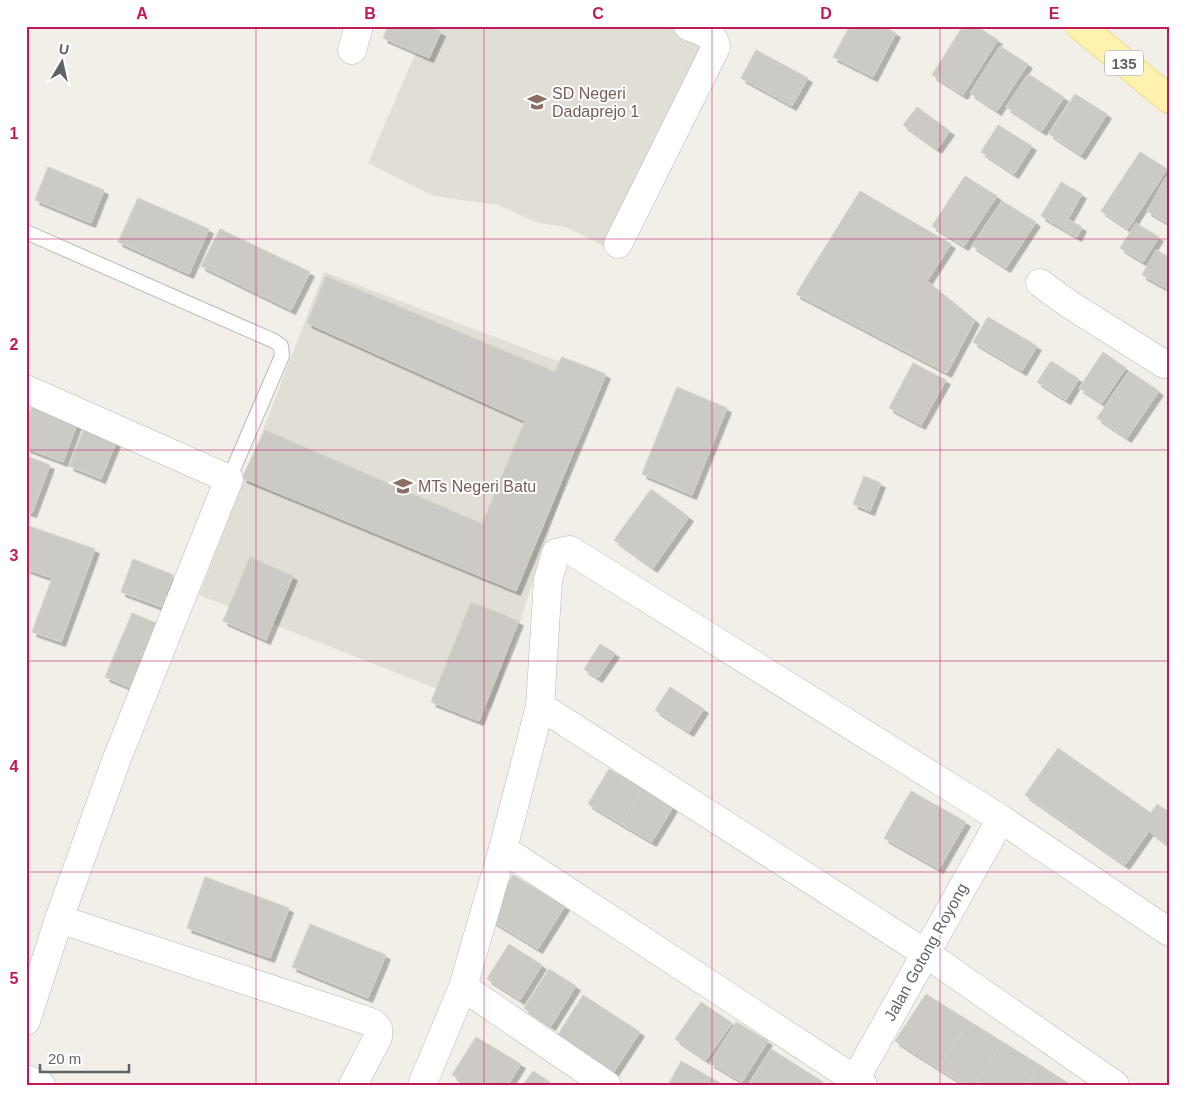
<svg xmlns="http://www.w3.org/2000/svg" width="1195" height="1111" font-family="Arial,sans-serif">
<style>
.education{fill:#e1ded6}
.building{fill:#cccac5;stroke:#d6d1c6;filter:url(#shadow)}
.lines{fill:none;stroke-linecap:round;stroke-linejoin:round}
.service-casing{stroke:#b5b8bc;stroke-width:16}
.minor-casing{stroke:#b5b8bc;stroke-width:29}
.primary-casing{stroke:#f2c960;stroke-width:29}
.service{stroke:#fff;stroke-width:14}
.minor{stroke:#fff;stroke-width:28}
.primary{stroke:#fff2af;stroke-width:28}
.grid{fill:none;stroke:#c2185b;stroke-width:1;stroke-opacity:0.55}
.labels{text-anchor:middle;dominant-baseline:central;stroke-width:4;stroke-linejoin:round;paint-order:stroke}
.shield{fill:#fff;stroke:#8f9295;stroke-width:1}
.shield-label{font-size:15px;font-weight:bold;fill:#5f6368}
.education-label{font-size:16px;fill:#785e54;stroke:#fff;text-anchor:start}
.street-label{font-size:16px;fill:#5f6368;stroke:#fff}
.neatline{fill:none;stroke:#c2185b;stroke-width:2}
.grid-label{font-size:16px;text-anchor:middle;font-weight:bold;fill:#c2185b}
</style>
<defs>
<filter id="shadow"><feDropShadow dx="4.5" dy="4.5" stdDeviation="0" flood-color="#0004"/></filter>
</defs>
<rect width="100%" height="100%" fill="#f1efe8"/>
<g class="education">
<path d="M420 26H676L709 42 608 248 566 227 538 223 498 205 433 196 368 163 422 38Z"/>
<path d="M324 272 600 377 491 710 199 595Z"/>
</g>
<g class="building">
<path d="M388 26H430L441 32 429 58 383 38Z"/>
<path d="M850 26H883L896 33 873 77 833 57Z"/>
<path d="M963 26H976L998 40 963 95 932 75Z"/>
<path d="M1000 46 1028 64 997 111 970 93Z"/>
<path d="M756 50 808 78 792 106 741 78Z"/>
<path d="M1028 74 1064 97 1042 131 1006 107Z"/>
<path d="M1075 94 1107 114 1081 155 1049 134Z"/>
<path d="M917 107 950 131 937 149 903 125Z"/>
<path d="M998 125 1032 146 1014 174 981 152Z"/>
<path d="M1140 152 1167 169 1128 229 1101 211Z"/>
<path d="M48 167 104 190 91 223 35 200Z"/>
<path d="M965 176 997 196 964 246 932 226Z"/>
<path d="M1166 177 1169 179V224L1147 211Z"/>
<path d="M1061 182 1082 194 1068 219 1082 227 1077 237 1041 216Z"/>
<path d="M860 191 951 244 927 281 975 320 947 373 796 294Z"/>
<path d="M138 198 209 229 189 274 118 242Z"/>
<path d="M1002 201 1036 222 1006 268 972 246Z"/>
<path d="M1136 223 1159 237 1143 262 1120 248Z"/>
<path d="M220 229 310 272 291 310 201 266Z"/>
<path d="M1156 250 1169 257V290L1142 275Z"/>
<path d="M326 276 555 372 562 357 606 374 516 591 242 478 265 430 482 524 525 421 307 323Z"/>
<path d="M988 317 1037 346 1022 371 973 342Z"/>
<path d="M1103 352 1126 368 1102 403 1079 388Z"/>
<path d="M1051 361 1079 379 1066 400 1037 382Z"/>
<path d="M913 363 946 380 921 425 889 408Z"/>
<path d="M1129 371 1159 391 1127 438 1097 418Z"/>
<path d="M677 387 727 408 692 495 642 474Z"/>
<path d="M32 407 77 424 63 462 26 448V421Z"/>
<path d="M84 429 116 442 101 479 69 466Z"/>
<path d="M26 456 50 465 32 513 26 511Z"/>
<path d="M864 476 881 483 870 511 853 504Z"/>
<path d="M651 489 689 517 653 568 614 540Z"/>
<path d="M26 525 95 549 61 642 32 632 52 578 26 569Z"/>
<path d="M250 557 293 576 266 640 223 621Z"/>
<path d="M133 559 173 575 161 607 121 592Z"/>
<path d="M471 602 519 621 479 721 431 702Z"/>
<path d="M132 613 163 626 136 690 105 677Z"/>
<path d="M600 644 615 653 598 678 584 669Z"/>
<path d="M670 687 704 709 689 732 655 710Z"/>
<path d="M1058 748 1151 813 1157 804 1169 812V846L1149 831 1125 865 1025 795Z"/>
<path d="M609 769 642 788 621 824 588 804Z"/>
<path d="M642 788 673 807 652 842 621 824Z"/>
<path d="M911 791 966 822 939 869 884 838Z"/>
<path d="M513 875 565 906 538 949 487 918Z"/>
<path d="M205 877 289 908 270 958 187 928Z"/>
<path d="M310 924 386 955 368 998 292 967Z"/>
<path d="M509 944 542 965 520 1000 487 979Z"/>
<path d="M549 969 576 986 551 1026 524 1008Z"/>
<path d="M926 994 969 1021 939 1069 895 1041Z"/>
<path d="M583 995 640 1032 613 1073 557 1036Z"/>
<path d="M701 1002 732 1023 706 1060 675 1039Z"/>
<path d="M969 1021 1003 1042 975 1085H965L939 1069Z"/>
<path d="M736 1022 768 1041 742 1082 710 1063Z"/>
<path d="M476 1037 521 1064 508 1085H468L452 1075Z"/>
<path d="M1003 1042 1040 1065 1027 1085H975Z"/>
<path d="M771 1049 823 1082 821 1085H748Z"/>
<path d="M681 1061 724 1085H668Z"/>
<path d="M1040 1065 1071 1085H1027Z"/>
<path d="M533 1071 554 1085H523Z"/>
</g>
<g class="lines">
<g class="service-casing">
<path id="service" d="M26 232 274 341 281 346 282 356 229 479"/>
</g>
<g class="minor-casing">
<g id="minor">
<path d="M352 50 359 26"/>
<path d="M618 244 716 47C716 34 698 31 688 26"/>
<path d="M1040 283 1069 304 1164 364H1169"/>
<path d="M26 389 229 479 116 761 59 919 26 1021"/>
<path d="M540 706 925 953 1115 1085"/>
<path d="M503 849 863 1085"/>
<path d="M59 919 371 1022 378 1028V1037L353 1085"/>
<path d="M463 987 607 1085"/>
<path d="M26 1079 41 1085"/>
<path d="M422 1085 463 987 503 849 540 706 548 580 556 553 570 550 1001 819 1169 932"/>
<path d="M852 1085 1001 819"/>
</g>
</g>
<g class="primary-casing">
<path id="primary" d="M1080 26 1169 99"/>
</g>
<use href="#service" class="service"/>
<use href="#minor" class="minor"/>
<use href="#primary" class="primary"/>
</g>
<path class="grid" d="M256 26V1085M484 26V1085M712 26V1085M940 26V1085M26 239H1169M26 450H1169M26 661H1169M26 872H1169"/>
<defs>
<g id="school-bare" transform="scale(1.5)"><path d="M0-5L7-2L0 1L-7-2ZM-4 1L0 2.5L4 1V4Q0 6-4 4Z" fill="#8d6e63" stroke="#fff" stroke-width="2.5" paint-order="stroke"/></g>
</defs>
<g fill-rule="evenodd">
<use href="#school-bare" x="537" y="102"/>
<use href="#school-bare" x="403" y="486"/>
</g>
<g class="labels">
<rect class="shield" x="1105" y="50.5" width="38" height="25" rx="4"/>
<g class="shield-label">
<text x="1124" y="63">135</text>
</g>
<g class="education-label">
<text x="552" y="93">SD Negeri<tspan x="552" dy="18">Dadaprejo 1</tspan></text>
<text x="418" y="486">MTs Negeri Batu</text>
</g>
<g class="street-label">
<text transform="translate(926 952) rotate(-61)">Jalan Gotong Royong</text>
</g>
</g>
<rect width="1195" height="1111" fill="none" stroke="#ffffff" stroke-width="55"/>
<g transform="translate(62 62) rotate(9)" stroke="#ffffff" stroke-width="4" paint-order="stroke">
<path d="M0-4L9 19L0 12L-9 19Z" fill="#5f6368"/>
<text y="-8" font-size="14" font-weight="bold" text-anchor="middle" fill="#5f6368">U</text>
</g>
<path d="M40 1064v8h89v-8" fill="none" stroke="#5f6368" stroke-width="2.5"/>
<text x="48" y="1064" font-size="15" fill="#5f6368" stroke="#ffffff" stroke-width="4" paint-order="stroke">20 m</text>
<rect x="28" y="28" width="1140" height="1056" class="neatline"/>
<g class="grid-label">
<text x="142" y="19">A</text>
<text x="370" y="19">B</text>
<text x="598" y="19">C</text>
<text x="826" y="19">D</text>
<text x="1054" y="19">E</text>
<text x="14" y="139">1</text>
<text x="14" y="350">2</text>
<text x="14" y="561">3</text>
<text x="14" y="772">4</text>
<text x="14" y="984">5</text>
</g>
</svg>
